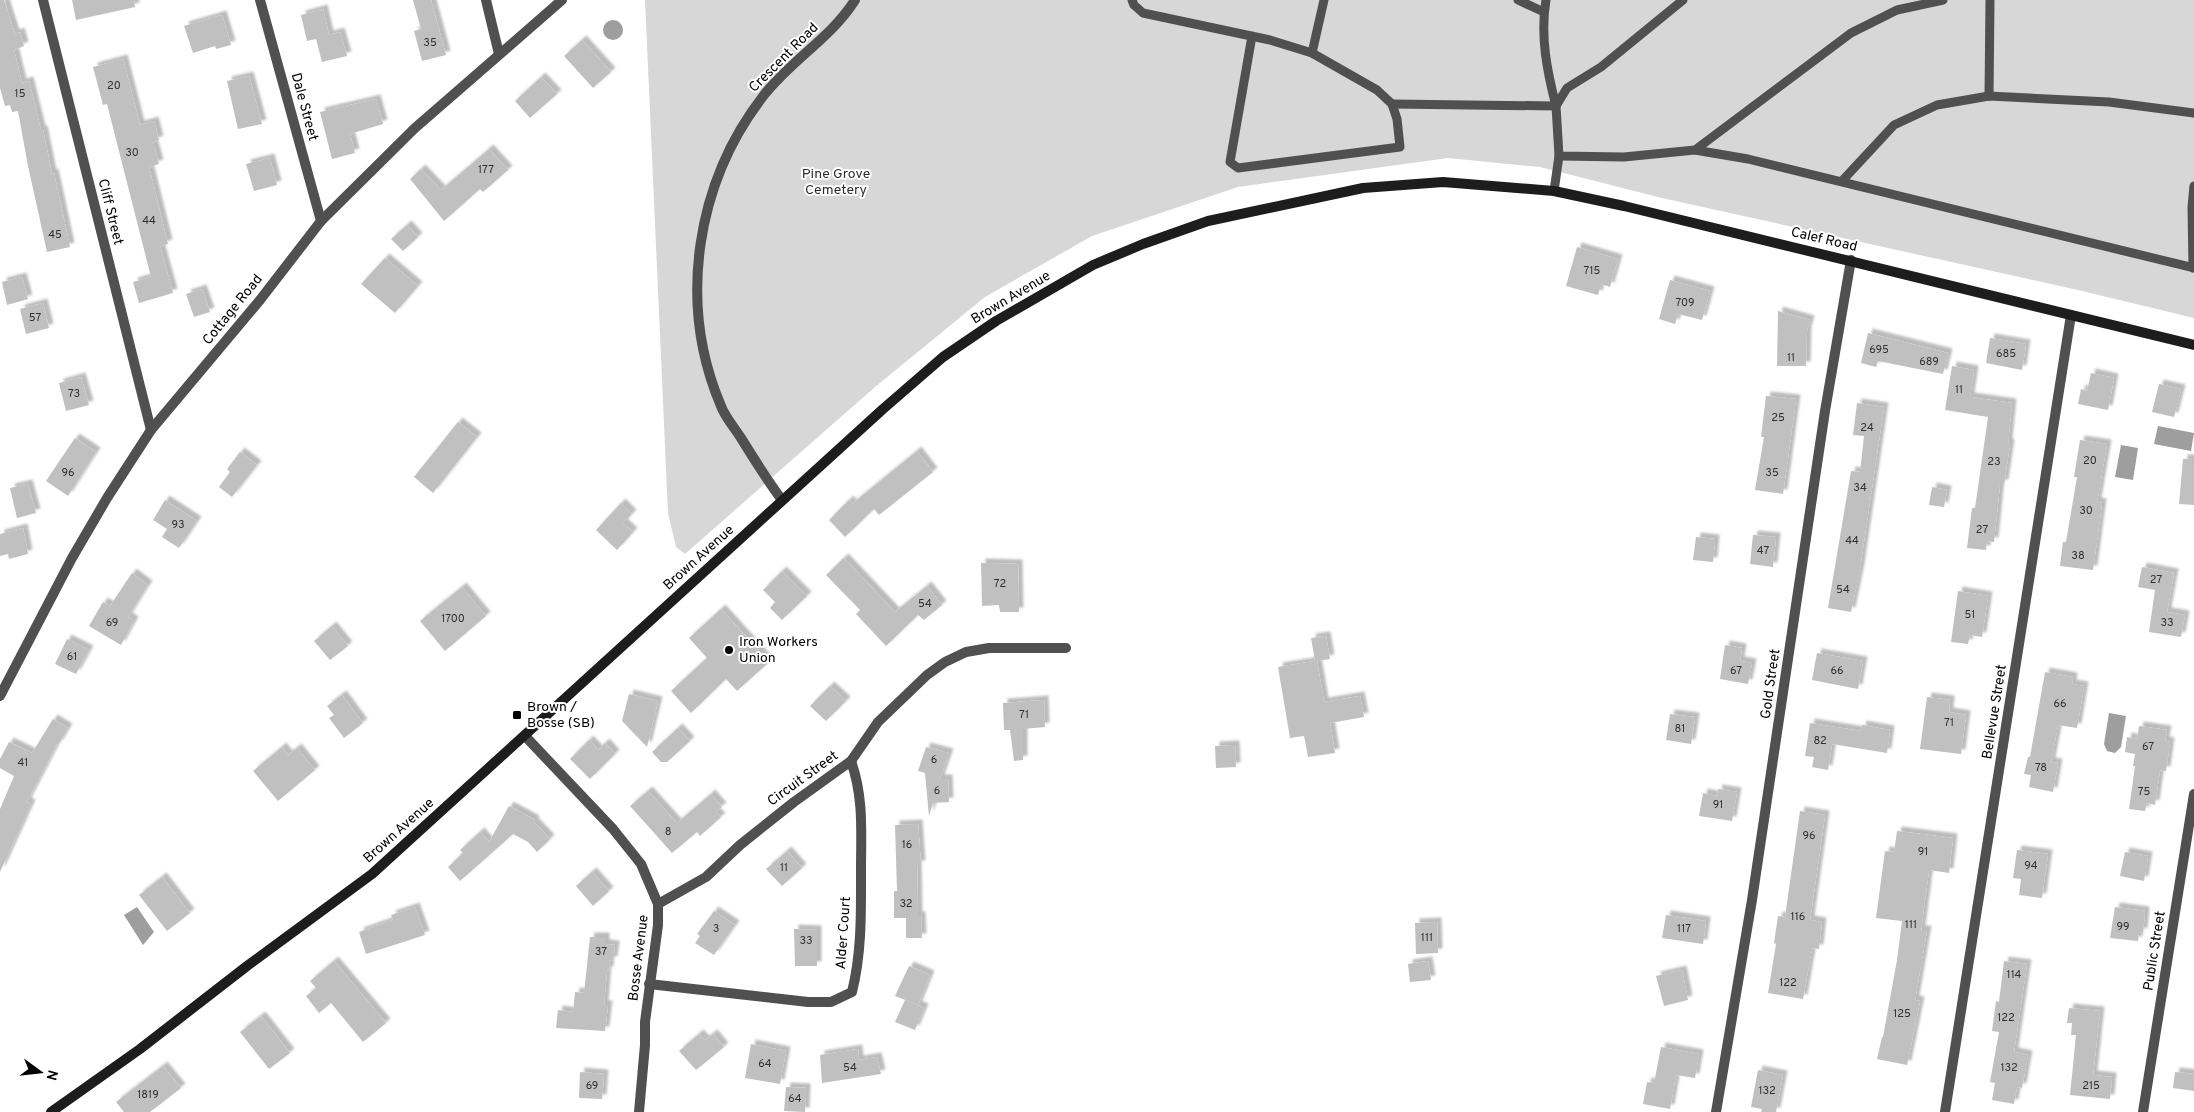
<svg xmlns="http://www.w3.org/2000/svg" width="2194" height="1112" font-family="Overpass,sans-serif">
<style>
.green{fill:#d7d7d7}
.water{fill:#9e9e9e}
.building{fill:#c0c0c0;filter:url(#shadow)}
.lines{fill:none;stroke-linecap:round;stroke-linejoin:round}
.service{stroke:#505050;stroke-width:9}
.minor{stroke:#505050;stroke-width:10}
.secondary{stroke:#1d1d1d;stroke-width:10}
.poi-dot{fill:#000;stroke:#fff;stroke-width:2}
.labels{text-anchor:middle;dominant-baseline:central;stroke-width:4;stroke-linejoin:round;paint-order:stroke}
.number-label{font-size:11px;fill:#303030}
.street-label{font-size:14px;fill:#000;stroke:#fff}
.park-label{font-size:14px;fill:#2e2e2e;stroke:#fff}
.poi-label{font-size:14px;fill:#000;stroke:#fff;text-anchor:start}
</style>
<defs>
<filter id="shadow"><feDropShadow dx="4.5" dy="-4.5" stdDeviation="1" flood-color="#0004"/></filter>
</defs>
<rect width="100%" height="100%" fill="#fff"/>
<path class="green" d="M645 0H2194V318L2078 290 1662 198 1540 167 1448 158 1238 187 1092 236 985 297 875 387 685 554 676 547 668 513Z"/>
<g class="water">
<circle cx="613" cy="30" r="10"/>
<path d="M2158 426 2194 433 2191 451 2154 444Z"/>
<path d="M2121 445 2138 448 2133 480 2115 477Z"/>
<path d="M2109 713 2126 716 2121 747 2115 753 2107 751 2104 744Z"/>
<path d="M137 907 154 932 143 945 124 915Z"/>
</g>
<g class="building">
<path d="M0 0H4L15 34 20 32 24 46 14 50 22 83 29 81 41 130H43L52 174 54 173 70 247 47 252 28 166 18 111 12 112 10 105 5 106 0 88Z"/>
<path d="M72 0H134L135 7 76 20Z"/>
<path d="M413 0H431L446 55 422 61 414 31 421 29Z"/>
<path d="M323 9 329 35 340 32 347 56 322 62 316 39 307 41 301 15Z"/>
<path d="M222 15 231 45 216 49 215 46 193 53 184 26Z"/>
<path d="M582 40 611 72 593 88 564 56Z"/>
<path d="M123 59 140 125 154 121 159 140 153 142 159 164 149 167 168 244 160 246 173 293 139 303 133 282 151 277 107 104 103 105 93 67Z"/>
<path d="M249 76 262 124 238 129 227 81Z"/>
<path d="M541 77 557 94 530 118 515 101Z"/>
<path d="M376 99 383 124 350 134 355 153 332 159 320 112Z"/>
<path d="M489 149 508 170 483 192 480 189 444 221 410 179 421 169 441 190Z"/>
<path d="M270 158 277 185 254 191 246 164Z"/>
<path d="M407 225 418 237 403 251 391 239Z"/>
<path d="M1577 247 1618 259 1610 287 1601 284 1598 295 1566 286Z"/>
<path d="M385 258 418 286 395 313 361 284Z"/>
<path d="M22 277 28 299 7 305 2 282Z"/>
<path d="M1670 280 1710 291 1702 320 1678 314 1675 324 1659 319Z"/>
<path d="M202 289 210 312 194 317 186 294Z"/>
<path d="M43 303 49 328 26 334 20 309Z"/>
<path d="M1778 311 1810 320 1807 331 1806 366H1777Z"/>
<path d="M1868 333 1948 353 1943 374 1878 361 1876 367 1861 363Z"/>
<path d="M1990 338 2026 344 2022 370 1986 363Z"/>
<path d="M1952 366 1974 370 1970 397 2012 403 2008 443 2010 444 2004 484H2000L1994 542 1987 541 1986 550 1967 548 1972 508H1975L1988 417 1945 410Z"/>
<path d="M2091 373 2114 378 2108 410 2078 404 2081 389 2087 391Z"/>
<path d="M81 377 89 405 66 411 59 383Z"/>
<path d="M2159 384 2181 389 2174 417 2152 412Z"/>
<path d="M1766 396 1796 399 1783 494 1755 490 1764 437H1761Z"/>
<path d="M1857 403 1884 407 1860 568 1851 612 1828 608 1851 471 1860 472 1864 436 1853 435Z"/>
<path d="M458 422 477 437 433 493 414 477Z"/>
<path d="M75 438 96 452 68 496 46 481Z"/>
<path d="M2080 440 2107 444 2097 502 2102 503 2093 570 2060 566 2063 542H2066L2077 477H2074Z"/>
<path d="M917 451 933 472 879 515 874 509 845 537 829 520 849 500 852 504Z"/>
<path d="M240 452 257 465 232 497 219 487 230 472 227 469Z"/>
<path d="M2183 459H2194V505L2179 504Z"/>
<path d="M28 484 36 513 17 518 10 488Z"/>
<path d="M1932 487 1947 490 1944 507 1929 505Z"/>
<path d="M165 500 197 521 179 548 162 537 167 529 153 520Z"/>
<path d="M621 503 632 514 623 523 633 532 617 550 596 530Z"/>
<path d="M23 528 28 554 9 559 8 554 0 556V534Z"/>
<path d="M1753 535 1776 537 1773 567 1750 564Z"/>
<path d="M1696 537 1715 539 1713 562 1693 560Z"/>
<path d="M844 558 895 612 927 586 942 605 924 620 918 615 886 646 856 614 860 610 826 575Z"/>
<path d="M981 563 1018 564 1019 612H1000L999 605 982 606Z"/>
<path d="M2142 567 2174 573 2167 612 2185 615 2181 637 2149 632 2155 590 2138 587Z"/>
<path d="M782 571 807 596 782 620 770 608 775 602 763 590Z"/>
<path d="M132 573 148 585 128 617 134 621 121 645 89 626 103 602 110 606Z"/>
<path d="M462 587 486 616 445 651 420 621Z"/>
<path d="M1958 591 1988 596 1982 637 1970 635 1968 644 1951 642Z"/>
<path d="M721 609 769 662 737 691 726 679 691 713 671 691 707 658 689 638Z"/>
<path d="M332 626 348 646 330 660 314 641Z"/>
<path d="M1326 636 1330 659 1317 661 1324 702 1360 696 1364 717 1330 723 1335 753 1308 757 1304 736 1290 738 1278 667 1315 661 1311 638Z"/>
<path d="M67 639 89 650 76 674 55 664Z"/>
<path d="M1725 645 1742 648 1740 661 1752 663 1748 684 1720 679Z"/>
<path d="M1817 653 1863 661 1858 689 1812 680Z"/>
<path d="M2045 672 2073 677 2072 684 2084 686 2077 728 2058 725 2051 762 2058 763 2053 792 2029 787 2031 775 2024 774 2028 757H2030Z"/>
<path d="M830 686 846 701 826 721 810 706Z"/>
<path d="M629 694 658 701 647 747 622 721Z"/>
<path d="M342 695 363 723 344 738 329 718 334 715 327 706Z"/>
<path d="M1927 697 1950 700 1949 712 1966 715 1961 754 1920 749Z"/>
<path d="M1044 700 1045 727 1023 729V760L1014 761 1010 730H1004L1003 703Z"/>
<path d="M1670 714 1695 717 1691 744 1666 740Z"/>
<path d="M53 719 68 728 58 745 57 744 27 802 31 804 0 872V809L14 776 0 768V759L9 742 32 753Z"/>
<path d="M1810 723 1861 731 1862 725 1890 730 1887 753 1832 744 1828 770 1812 767 1814 757 1805 756Z"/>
<path d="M2139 726 2167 730 2165 741 2170 742 2166 771 2160 770 2155 805 2147 803 2145 811 2129 809 2135 766H2133L2135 754 2125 752 2127 737 2137 739Z"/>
<path d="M678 728 690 741 667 762H661L652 752Z"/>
<path d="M589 740 598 750 605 743 615 754 590 779 570 759Z"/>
<path d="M1235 745 1236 767 1216 768 1215 746Z"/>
<path d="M282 747 288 755 297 748 315 770 278 801 253 771Z"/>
<path d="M926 747 949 753 940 779H948L949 802 933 803 929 816 925 773 918 771Z"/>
<path d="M1718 789 1737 792 1732 821 1699 816 1703 793 1717 796Z"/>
<path d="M648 791 677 823 711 794 722 807 715 812 721 817 700 836 697 832 672 853 630 806Z"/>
<path d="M509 806 535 820 534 822 550 839 537 852 528 842 513 834 460 881 448 867 463 853 460 850 480 832 489 842Z"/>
<path d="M1800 811 1825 815 1810 920 1822 922 1819 949 1812 948 1803 999 1768 993 1776 944 1774 943 1778 916 1785 917Z"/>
<path d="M918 824 921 865H917L918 916H921L922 938H906V918H894V891H897L895 825Z"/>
<path d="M1897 831 1953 838 1949 873 1929 870 1921 930H1927L1915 1000 1920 1001 1907 1065 1877 1059 1882 1037H1883L1897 960 1902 921 1876 918 1885 851 1894 852Z"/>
<path d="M2017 850 2048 854 2042 898 2019 895 2021 879 2013 878Z"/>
<path d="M787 851 802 868 782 886 766 869Z"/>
<path d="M2125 852 2148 856 2144 881 2120 876Z"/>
<path d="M592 872 609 891 593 906 576 886Z"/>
<path d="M162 877 190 913 167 931 139 895Z"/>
<path d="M415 907 425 935 366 954 359 932 393 920 391 915Z"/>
<path d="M2115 907 2145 911 2143 933 2139 932 2138 941 2110 938Z"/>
<path d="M714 911 735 925 714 955 695 943 700 936 697 934Z"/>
<path d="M1666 915 1706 921 1703 944 1662 938Z"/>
<path d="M1437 922 1438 953 1416 954 1415 923Z"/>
<path d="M794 929 817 930V966H795Z"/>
<path d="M590 937H605V944L615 945 613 961 610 960 609 971 607 970 604 1005H608L605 1031 556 1028 558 1010 573 1012 575 992 584 993Z"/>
<path d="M334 961 386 1023 363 1042 331 1003 319 1013 306 996 316 988 310 981Z"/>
<path d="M1428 961 1431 980 1410 982 1408 964Z"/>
<path d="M2004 961 2027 964 2014 1052 2028 1055 2022 1088 2017 1087 2014 1104 1992 1100 1995 1083 1990 1082 1999 1032 1992 1031 1996 1001 1999 1002Z"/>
<path d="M909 966 930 975 918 1005 895 996Z"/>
<path d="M1682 970 1688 1000 1664 1006 1656 976Z"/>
<path d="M905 1000 924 1008 915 1030 895 1022Z"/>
<path d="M2069 1008 2100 1011 2093 1075 2112 1077 2110 1099 2070 1095 2076 1035H2071L2072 1023H2067Z"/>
<path d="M261 1016 290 1053 269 1069 240 1032Z"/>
<path d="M699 1034 705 1040 713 1034 724 1047 696 1070 679 1051Z"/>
<path d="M751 1044 786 1051 780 1084 745 1078Z"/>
<path d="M1661 1047 1699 1054 1695 1078 1676 1075 1670 1109 1643 1104 1647 1082 1654 1083Z"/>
<path d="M858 1049 859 1060 877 1057 881 1074 822 1083 820 1055Z"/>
<path d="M163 1066 181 1088 150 1112H124L116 1102Z"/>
<path d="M1758 1070 1783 1075 1776 1112H1761L1762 1109 1751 1107Z"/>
<path d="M580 1072 604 1074 602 1099 579 1098Z"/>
<path d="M2175 1072 2194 1074V1091L2173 1088Z"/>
<path d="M786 1087 806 1088 805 1112 784 1111Z"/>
</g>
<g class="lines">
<g class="service">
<path d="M1132 0 1134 5 1143 13 1270 40 1312 53 1377 90 1392 104 1397 119 1400 147 1238 168 1230 162 1252 36"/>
<path d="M1518 0 1544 12"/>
<path d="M1683 0 1601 67 1567 88 1556 106 1559 156 1624 157 1695 150 1851 33 1897 10 1943 0"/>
<path d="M1312 53 1324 0"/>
<path d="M1989 96 1990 0"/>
<path d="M1392 104 1556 106C1547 71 1540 36 1546 0"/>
<path d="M1695 150 1748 159 2194 268"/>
<path d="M1842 181 1894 125 1937 105 1989 96 2109 102 2194 113"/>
<path d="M1554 191 1559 156"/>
<path d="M2193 268 2192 207 2194 186"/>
</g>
<g class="minor">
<path d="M43 0 151 430"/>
<path d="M260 0 321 221"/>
<path d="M486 0 499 54"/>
<path d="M782 500C767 480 754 459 741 438 734 427 725 417 721 406 677 303 696 182 764 95 791 60 831 38 855 0"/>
<path d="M0 696 72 558 107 498 151 430 260 300 321 221 415 128 562 0"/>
<path d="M525 736 613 829 641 864 658 904V925L645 1022V1045L639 1112"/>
<path d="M658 904 706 877 740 845 794 802 851 761 878 722 927 675 945 662 966 652 989 648H1066"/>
<path d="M649 984 808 1002H831L852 992C862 952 861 911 861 870 861 832 864 798 851 761"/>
<path d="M1716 1112 1752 900 1825 411 1851 260"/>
<path d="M1945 1112 2071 315"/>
<path d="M2143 1112 2194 794"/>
</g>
<path class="secondary" d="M51 1112 140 1049 247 966 372 874 883 409 943 357 996 321 1093 265 1143 244 1208 221 1363 188 1443 182 1554 191 1624 206 2194 345"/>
</g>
<g class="poi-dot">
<circle cx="729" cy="650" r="5"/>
<rect x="512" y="710" width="10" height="10" rx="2.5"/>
</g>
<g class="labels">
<g class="number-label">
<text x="430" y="43">35</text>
<text x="114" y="86">20</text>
<text x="20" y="94">15</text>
<text x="132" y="153">30</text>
<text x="486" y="170">177</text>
<text x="149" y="221">44</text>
<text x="55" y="235">45</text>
<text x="1592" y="271">715</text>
<text x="1685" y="303">709</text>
<text x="35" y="318">57</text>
<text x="1879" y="350">695</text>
<text x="2006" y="354">685</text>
<text x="1791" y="358">11</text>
<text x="1929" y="362">689</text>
<text x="1959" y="390">11</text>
<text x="74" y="394">73</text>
<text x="1778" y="418">25</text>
<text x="1867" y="428">24</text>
<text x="2090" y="461">20</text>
<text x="1994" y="462">23</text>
<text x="68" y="473">96</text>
<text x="1772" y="473">35</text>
<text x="1860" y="488">34</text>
<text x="2086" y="511">30</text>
<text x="178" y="525">93</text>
<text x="1982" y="530">27</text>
<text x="1852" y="541">44</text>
<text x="1763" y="551">47</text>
<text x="2078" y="556">38</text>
<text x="2156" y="580">27</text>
<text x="1000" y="584">72</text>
<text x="1843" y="590">54</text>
<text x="925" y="604">54</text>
<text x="1970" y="615">51</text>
<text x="453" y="619">1700</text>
<text x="112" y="623">69</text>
<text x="2167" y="623">33</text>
<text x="72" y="657">61</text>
<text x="1736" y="671">67</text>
<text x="1837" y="671">66</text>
<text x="2060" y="704">66</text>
<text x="1024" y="715">71</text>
<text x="1949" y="723">71</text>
<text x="1680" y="729">81</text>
<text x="1820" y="741">82</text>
<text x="2148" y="747">67</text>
<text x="934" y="760">6</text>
<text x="23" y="763">41</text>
<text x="2041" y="768">78</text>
<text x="937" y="791">6</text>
<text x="2144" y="792">75</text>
<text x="1718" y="805">91</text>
<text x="668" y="832">8</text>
<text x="1809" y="836">96</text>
<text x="907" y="845">16</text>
<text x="1923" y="852">91</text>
<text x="2031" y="866">94</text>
<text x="784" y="868">11</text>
<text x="906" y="904">32</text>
<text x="1798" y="917">116</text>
<text x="1911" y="925">111</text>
<text x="2123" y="927">99</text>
<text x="716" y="929">3</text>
<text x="1684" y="929">117</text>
<text x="1427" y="938">111</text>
<text x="806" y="941">33</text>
<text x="601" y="952">37</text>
<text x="2014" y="975">114</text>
<text x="1788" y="983">122</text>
<text x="1902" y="1014">125</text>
<text x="2006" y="1018">122</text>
<text x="765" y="1064">64</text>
<text x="850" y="1068">54</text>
<text x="2009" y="1068">132</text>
<text x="592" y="1086">69</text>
<text x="2091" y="1086">215</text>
<text x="1767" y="1091">132</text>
<text x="148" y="1095">1819</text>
<text x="795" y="1099">64</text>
</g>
<g class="street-label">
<text transform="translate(784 58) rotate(-45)">Crescent Road</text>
<text transform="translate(304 107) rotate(75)">Dale Street</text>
<text transform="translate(110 212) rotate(76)">Cliff Street</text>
<text transform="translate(1824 240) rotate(13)">Calef Road</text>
<text transform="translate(1011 298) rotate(-31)">Brown Avenue</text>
<text transform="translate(233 310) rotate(-51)">Cottage Road</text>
<text transform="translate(699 558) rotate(-42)">Brown Avenue</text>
<text transform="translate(1771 684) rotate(-82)">Gold Street</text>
<text transform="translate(1995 712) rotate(-81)">Bellevue Street</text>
<text transform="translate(803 779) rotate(-36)">Circuit Street</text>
<text transform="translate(399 831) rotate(-42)">Brown Avenue</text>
<text transform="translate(844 933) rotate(-86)">Alder Court</text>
<text transform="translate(2155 951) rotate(-81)">Public Street</text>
<text transform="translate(639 958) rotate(-83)">Bosse Avenue</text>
</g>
<g class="park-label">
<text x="836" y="174">Pine Grove<tspan x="836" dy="16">Cemetery</tspan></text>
</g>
<g class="poi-label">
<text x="739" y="642">Iron Workers<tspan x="739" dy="16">Union</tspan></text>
<text x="527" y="707">Brown /<tspan x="527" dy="16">Bosse (SB)</tspan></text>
</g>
</g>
<g transform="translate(40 1072) rotate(105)" stroke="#ffffff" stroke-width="4" paint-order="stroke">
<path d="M0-4L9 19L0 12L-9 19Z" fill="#000000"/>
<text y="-8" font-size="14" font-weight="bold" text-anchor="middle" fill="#000000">N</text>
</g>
</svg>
